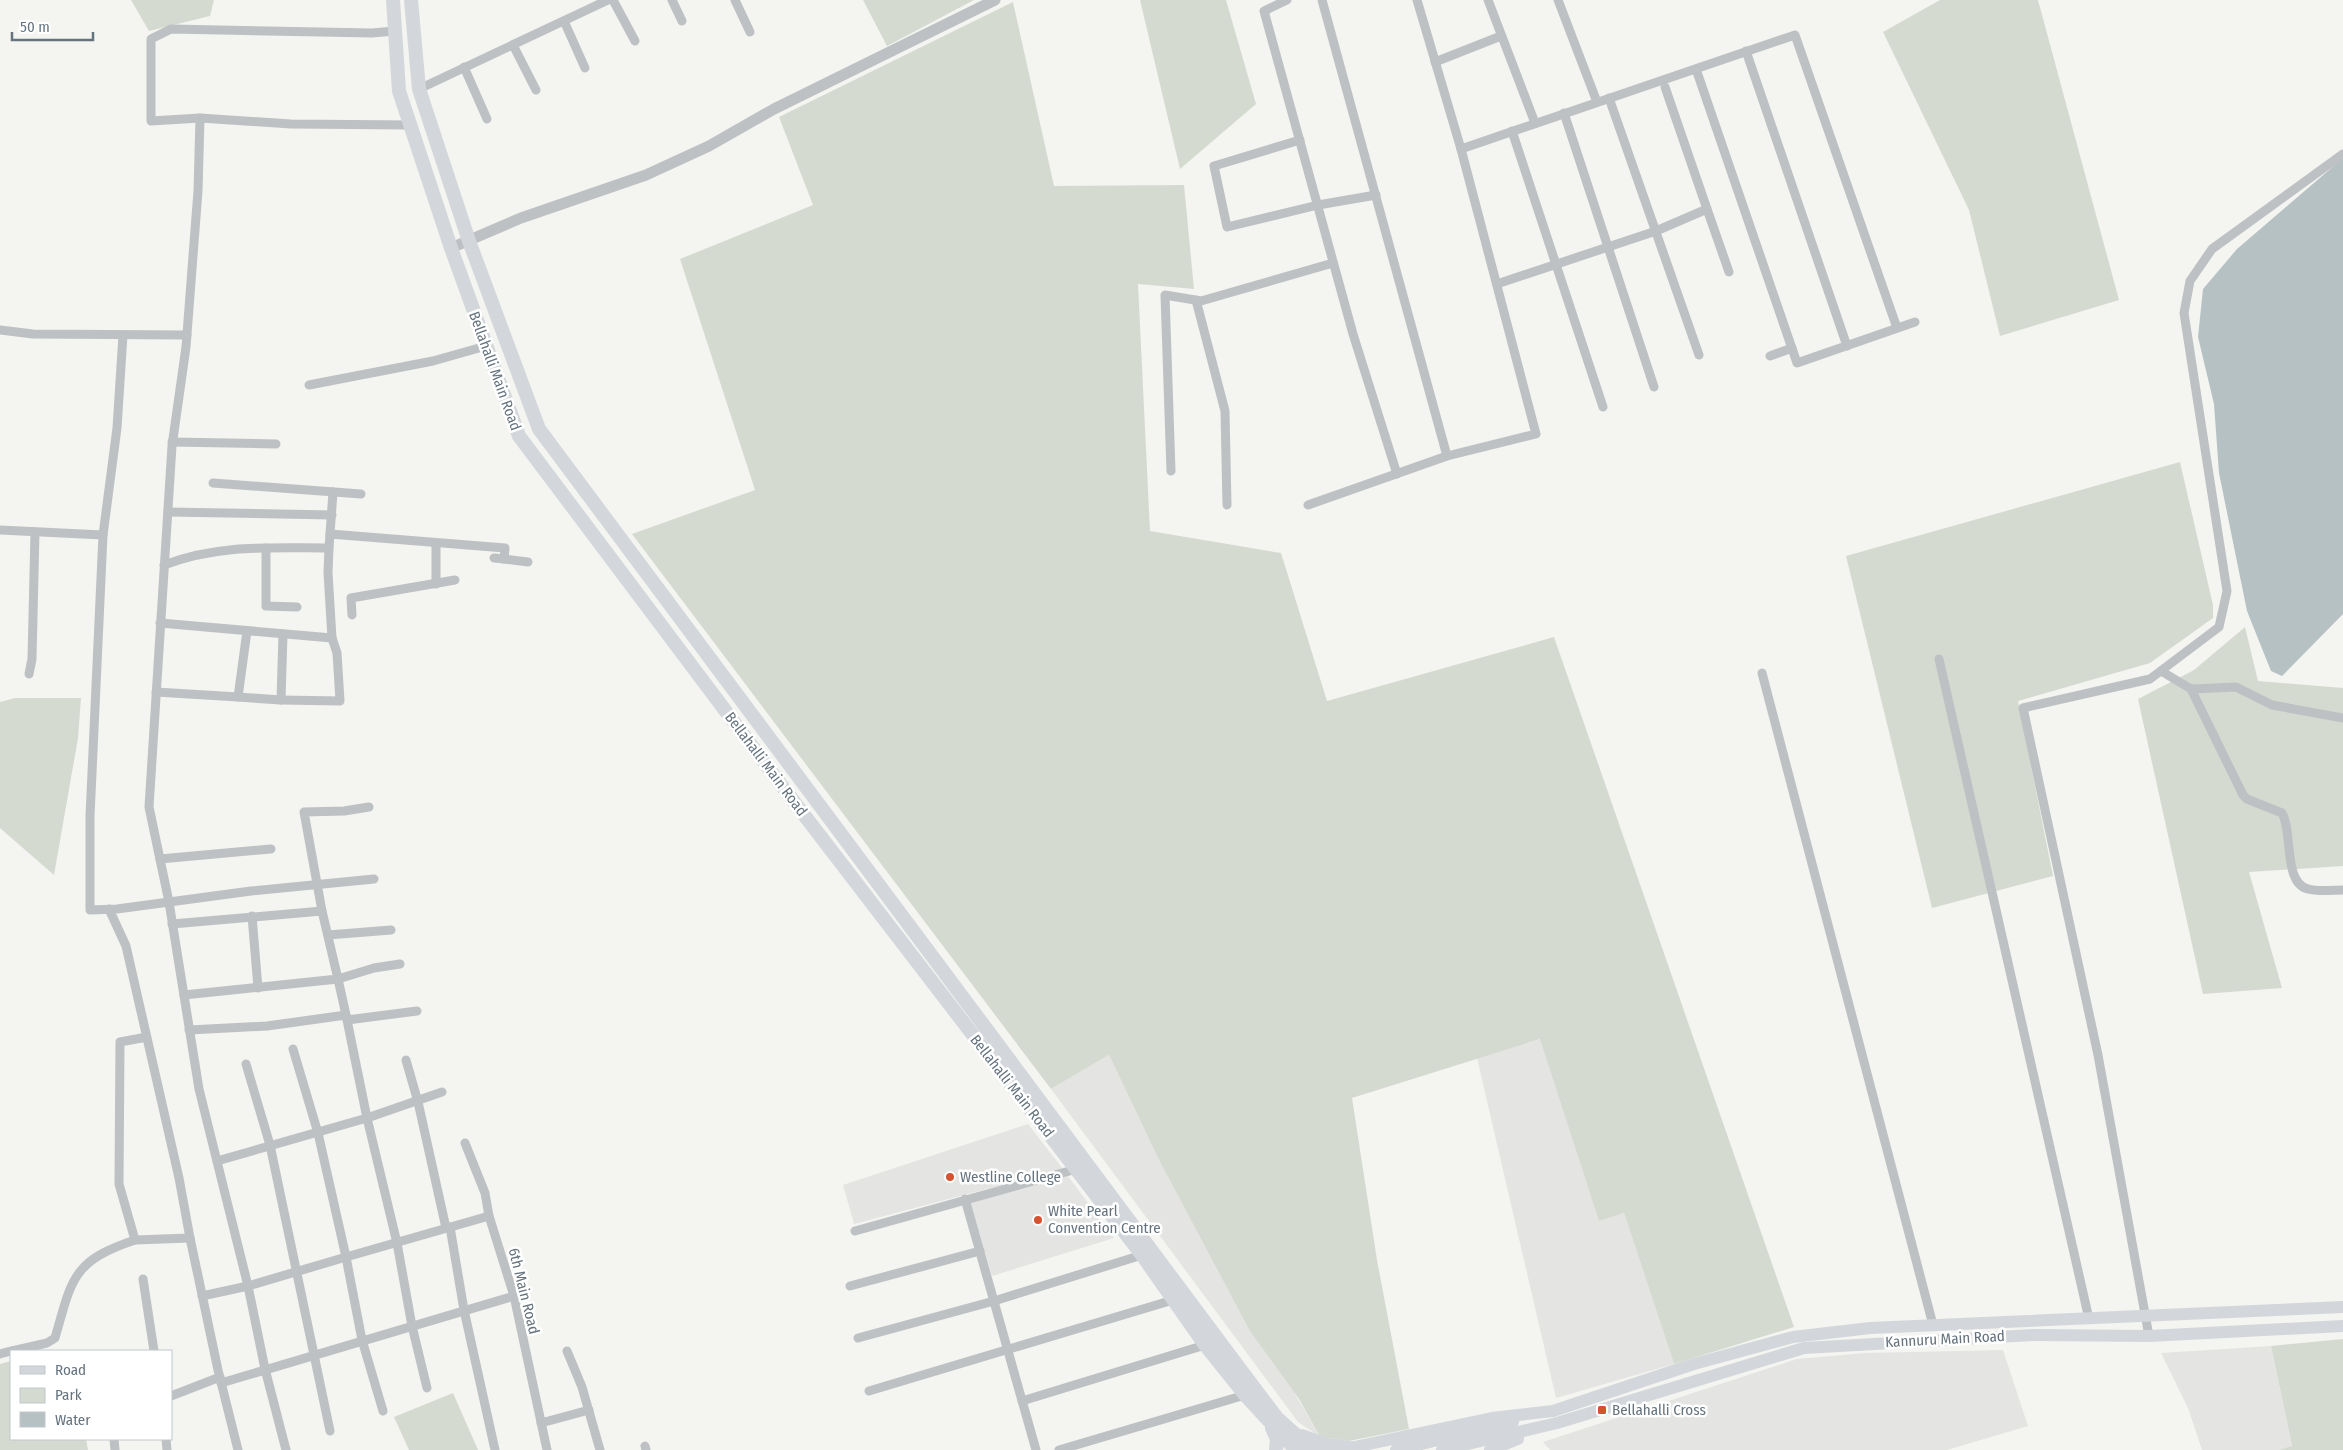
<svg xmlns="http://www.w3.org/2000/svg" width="2343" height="1450" font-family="'Fira Sans Condensed',sans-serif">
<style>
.built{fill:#e4e5e3}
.green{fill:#d5dad1}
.water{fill:#b6c1c4}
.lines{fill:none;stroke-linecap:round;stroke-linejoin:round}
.minor{stroke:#bdc1c4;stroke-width:9}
.tertiary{stroke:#bdc1c4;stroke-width:11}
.secondary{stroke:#d3d7db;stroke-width:12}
.primary{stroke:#d3d7db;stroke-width:14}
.poi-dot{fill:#d45430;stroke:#fff;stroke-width:2}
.labels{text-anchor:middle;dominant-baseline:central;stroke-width:5;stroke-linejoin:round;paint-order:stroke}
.street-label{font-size:15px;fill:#65737e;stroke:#fff}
.poi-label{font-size:15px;fill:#65737e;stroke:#fff;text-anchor:start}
</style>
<rect width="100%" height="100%" fill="#f4f4f0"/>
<g class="built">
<path d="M1541 1039 1599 1220 1624 1213 1674 1364 1556 1398 1477 1058Z"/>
<path d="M1109 1055 1157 1156 1320 1437 1298 1422 1051 1089Z"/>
<path d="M1028 1124 1063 1169 854 1224 843 1185Z"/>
<path d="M1068 1176 1114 1238 992 1276 970 1203Z"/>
<path d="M2271 1346 2292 1447 2279 1450H2202L2188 1408 2161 1353Z"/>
<path d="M2003 1350 2028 1426 1947 1450H1550L1543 1442 1797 1359 1866 1353Z"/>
</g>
<g class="green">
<path d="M131 0H214L210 16 149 31Z"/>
<path d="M863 0H974L887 46Z"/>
<path d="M1140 0H1226L1256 104 1180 169Z"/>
<path d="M1940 0H2038L2119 300 2000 336 1969 210 1883 32Z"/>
<path d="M1013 2 1054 186 1184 185 1194 289 1138 284 1150 531 1281 553 1327 701 1554 637 1794 1327 1674 1364 1624 1213 1599 1221 1540 1039 1352 1098 1377 1260 1409 1429 1349 1441 1320 1437 1299 1399 1250 1331 1157 1156 1109 1055 1051 1089 632 534 755 490 680 259 813 205 779 117Z"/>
<path d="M2180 462 2213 605V618L2150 663 2018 701 2053 876 1932 908 1846 556Z"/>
<path d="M2245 627 2258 681 2343 688V866L2249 872 2282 988 2203 994 2138 699 2194 670Z"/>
<path d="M15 698H81L78 738 54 875 0 828V702Z"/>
<path d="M2343 1339V1450H2279L2292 1446 2271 1346Z"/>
<path d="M11 1361V1439H86L88 1450H0V1364Z"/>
<path d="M453 1393 478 1450H409L394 1417Z"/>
</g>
<path class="water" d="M2343 158V614L2282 676 2271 671 2247 611 2219 473 2214 404 2198 337 2203 289 2237 249Z"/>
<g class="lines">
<g class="minor">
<path d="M613 0 635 41"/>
<path d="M672 0 682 21"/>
<path d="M735 0 750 32"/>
<path d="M1287 0 1264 11 1353 334 1397 474"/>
<path d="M1417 0 1461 149 1536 434 1447 456"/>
<path d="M1488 0 1535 123"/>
<path d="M1558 0 1597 102"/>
<path d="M564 21 585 68"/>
<path d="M395 31 372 33 171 29 151 39V121L200 118 291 124 410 125"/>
<path d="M513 45 536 90"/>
<path d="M1746 51 1847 346"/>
<path d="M1435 62 1501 36"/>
<path d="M464 67 487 119"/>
<path d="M1696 69 1797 363 1915 322"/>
<path d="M1665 87 1707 209"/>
<path d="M419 89 608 0"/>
<path d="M1609 98 1699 355"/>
<path d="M1564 113 1654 387"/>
<path d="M200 118 198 191 186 347 172 446 149 807 169 902 199 1089 248 1286 265 1369 286 1450"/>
<path d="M1512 131 1603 407"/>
<path d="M1300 140 1214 166 1227 227 1318 205 1376 195"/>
<path d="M1461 149 1795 35 1897 328"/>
<path d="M1497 284 1656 231 1707 209 1729 272"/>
<path d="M1196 300 1225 411 1227 505"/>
<path d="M0 330 33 334 187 335"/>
<path d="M123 335 117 428 103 535 90 816V910L117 909 251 891 374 879"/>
<path d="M1770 356 1792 348"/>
<path d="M309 385 433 361 486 346"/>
<path d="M172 442 276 444"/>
<path d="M1171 471 1165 295 1201 301 1333 263"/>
<path d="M213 483 361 494"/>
<path d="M1308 505 1447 456 1322 0"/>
<path d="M168 512 332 515"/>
<path d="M0 530 103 535"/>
<path d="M330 534 505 548 504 559 528 562"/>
<path d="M266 548V606L297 607"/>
<path d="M494 558 504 559"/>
<path d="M164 565C219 544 271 548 329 548L333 492"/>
<path d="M436 584V544"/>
<path d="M352 615 351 598 455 580"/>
<path d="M160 623 332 638 328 573 329 548"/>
<path d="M1939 659 2089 1319"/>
<path d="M2161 671 2191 689 2236 687 2272 705 2343 718"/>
<path d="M1762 673 1933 1325"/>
<path d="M29 674 32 659 35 532"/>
<path d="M2191 689 2243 795 2247 799 2282 813C2293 832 2283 883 2308 889 2318 892 2332 890 2343 890"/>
<path d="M156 692 238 697 247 631"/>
<path d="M238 697 281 700 283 634"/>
<path d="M281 700 340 701 337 653 332 638"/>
<path d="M160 859 271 849"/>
<path d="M109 909 126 946 179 1178 190 1238 135 1240 119 1184 120 1042 147 1037"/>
<path d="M252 916 258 988"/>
<path d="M172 924 322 911 304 812 344 811 369 807"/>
<path d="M328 935 391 930"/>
<path d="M184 995 338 979 322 911"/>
<path d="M347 1020 417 1011"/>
<path d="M189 1030 267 1026 346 1015 338 979 374 968 400 964"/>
<path d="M406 1060 418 1102 446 1228"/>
<path d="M246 1064 270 1145 330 1431"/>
<path d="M465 1143 485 1193 489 1216 514 1296 547 1450"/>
<path d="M217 1161 367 1118 346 1015"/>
<path d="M965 1199 1036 1450"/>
<path d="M450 1227 464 1310 495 1450"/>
<path d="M855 1231 1080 1168"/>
<path d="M190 1238 218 1370 238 1450"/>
<path d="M143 1279 154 1351"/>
<path d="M850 1286 980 1251"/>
<path d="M202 1296 248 1286 346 1257 318 1133 293 1049"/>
<path d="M2149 1336 2098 1055 2023 708 2150 679 2219 627 2227 591 2184 313 2190 281 2212 249 2343 154"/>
<path d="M858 1338 994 1301 1142 1255"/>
<path d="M12 1351 47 1343 55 1338C72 1279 72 1261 135 1240"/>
<path d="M567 1351 582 1387 600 1450"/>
<path d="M0 1354 11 1351"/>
<path d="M221 1383 514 1296"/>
<path d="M427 1388 412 1326 397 1243 367 1118 442 1092"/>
<path d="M869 1391 1173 1300"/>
<path d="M171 1396 220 1377"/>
<path d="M1022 1401 1205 1345"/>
<path d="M383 1411 362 1340 346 1257 489 1216"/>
<path d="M541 1423 589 1410"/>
<path d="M114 1439 115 1450"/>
<path d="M166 1439 167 1450"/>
<path d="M645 1446 646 1450"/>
<path d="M1059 1450 1245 1395"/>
</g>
<path class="tertiary" d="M451 248 521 218 646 175 709 146 774 109 995 0"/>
<g class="secondary">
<path d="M1340 1450 1492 1418 1553 1411 1694 1364 1793 1337 1870 1328 2343 1307"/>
<path d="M1396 1450 1513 1422"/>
<path d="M1442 1450 1557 1423 1804 1348 2033 1335 2149 1336 2343 1326"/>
<path d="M1490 1450 1518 1439"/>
</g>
<g class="primary">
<path d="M393 0 399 91 451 248 519 436 788 794 1142 1255 1205 1345 1245 1395 1296 1450"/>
<path d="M411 0 419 89 469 241 539 429 1240 1369 1277 1418 1313 1450"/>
<path d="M1272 1428 1277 1439 1276 1450"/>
<path d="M1302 1436 1327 1445 1350 1448"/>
</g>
</g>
<g class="poi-dot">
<circle cx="950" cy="1177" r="5"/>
<circle cx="1038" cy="1220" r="5"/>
<rect x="1597" y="1405" width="10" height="10" rx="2.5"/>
</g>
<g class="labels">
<g class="street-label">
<text transform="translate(495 371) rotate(70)">Bellahalli Main Road</text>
<text transform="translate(766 764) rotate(53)">Bellahalli Main Road</text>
<text transform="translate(1012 1086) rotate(52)">Bellahalli Main Road</text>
<text transform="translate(524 1291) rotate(76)">6th Main Road</text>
<text transform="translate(1945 1339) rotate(-3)">Kannuru Main Road</text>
</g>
<g class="poi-label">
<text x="960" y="1177">Westline College</text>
<text x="1048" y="1211">White Pearl<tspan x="1048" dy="17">Convention Centre</tspan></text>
<text x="1612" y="1410">Bellahalli Cross</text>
</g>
</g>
<rect x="10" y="1350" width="162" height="90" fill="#ffffff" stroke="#c1c7cb"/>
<rect x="20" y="1366" width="25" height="8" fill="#d3d7db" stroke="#c1c7cb"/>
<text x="55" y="1375" font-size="15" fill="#65737e">Road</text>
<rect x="20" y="1388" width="25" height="15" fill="#d5dad1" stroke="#c1c7cb"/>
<text x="55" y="1400" font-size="15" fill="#65737e">Park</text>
<rect x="20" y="1412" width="25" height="15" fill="#b6c1c4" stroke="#c1c7cb"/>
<text x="55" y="1425" font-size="15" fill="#65737e">Water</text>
<path d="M12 32v8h81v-8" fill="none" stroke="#65737e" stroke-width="2.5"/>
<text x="20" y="32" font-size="15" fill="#65737e" stroke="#ffffff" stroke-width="4" paint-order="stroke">50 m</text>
</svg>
